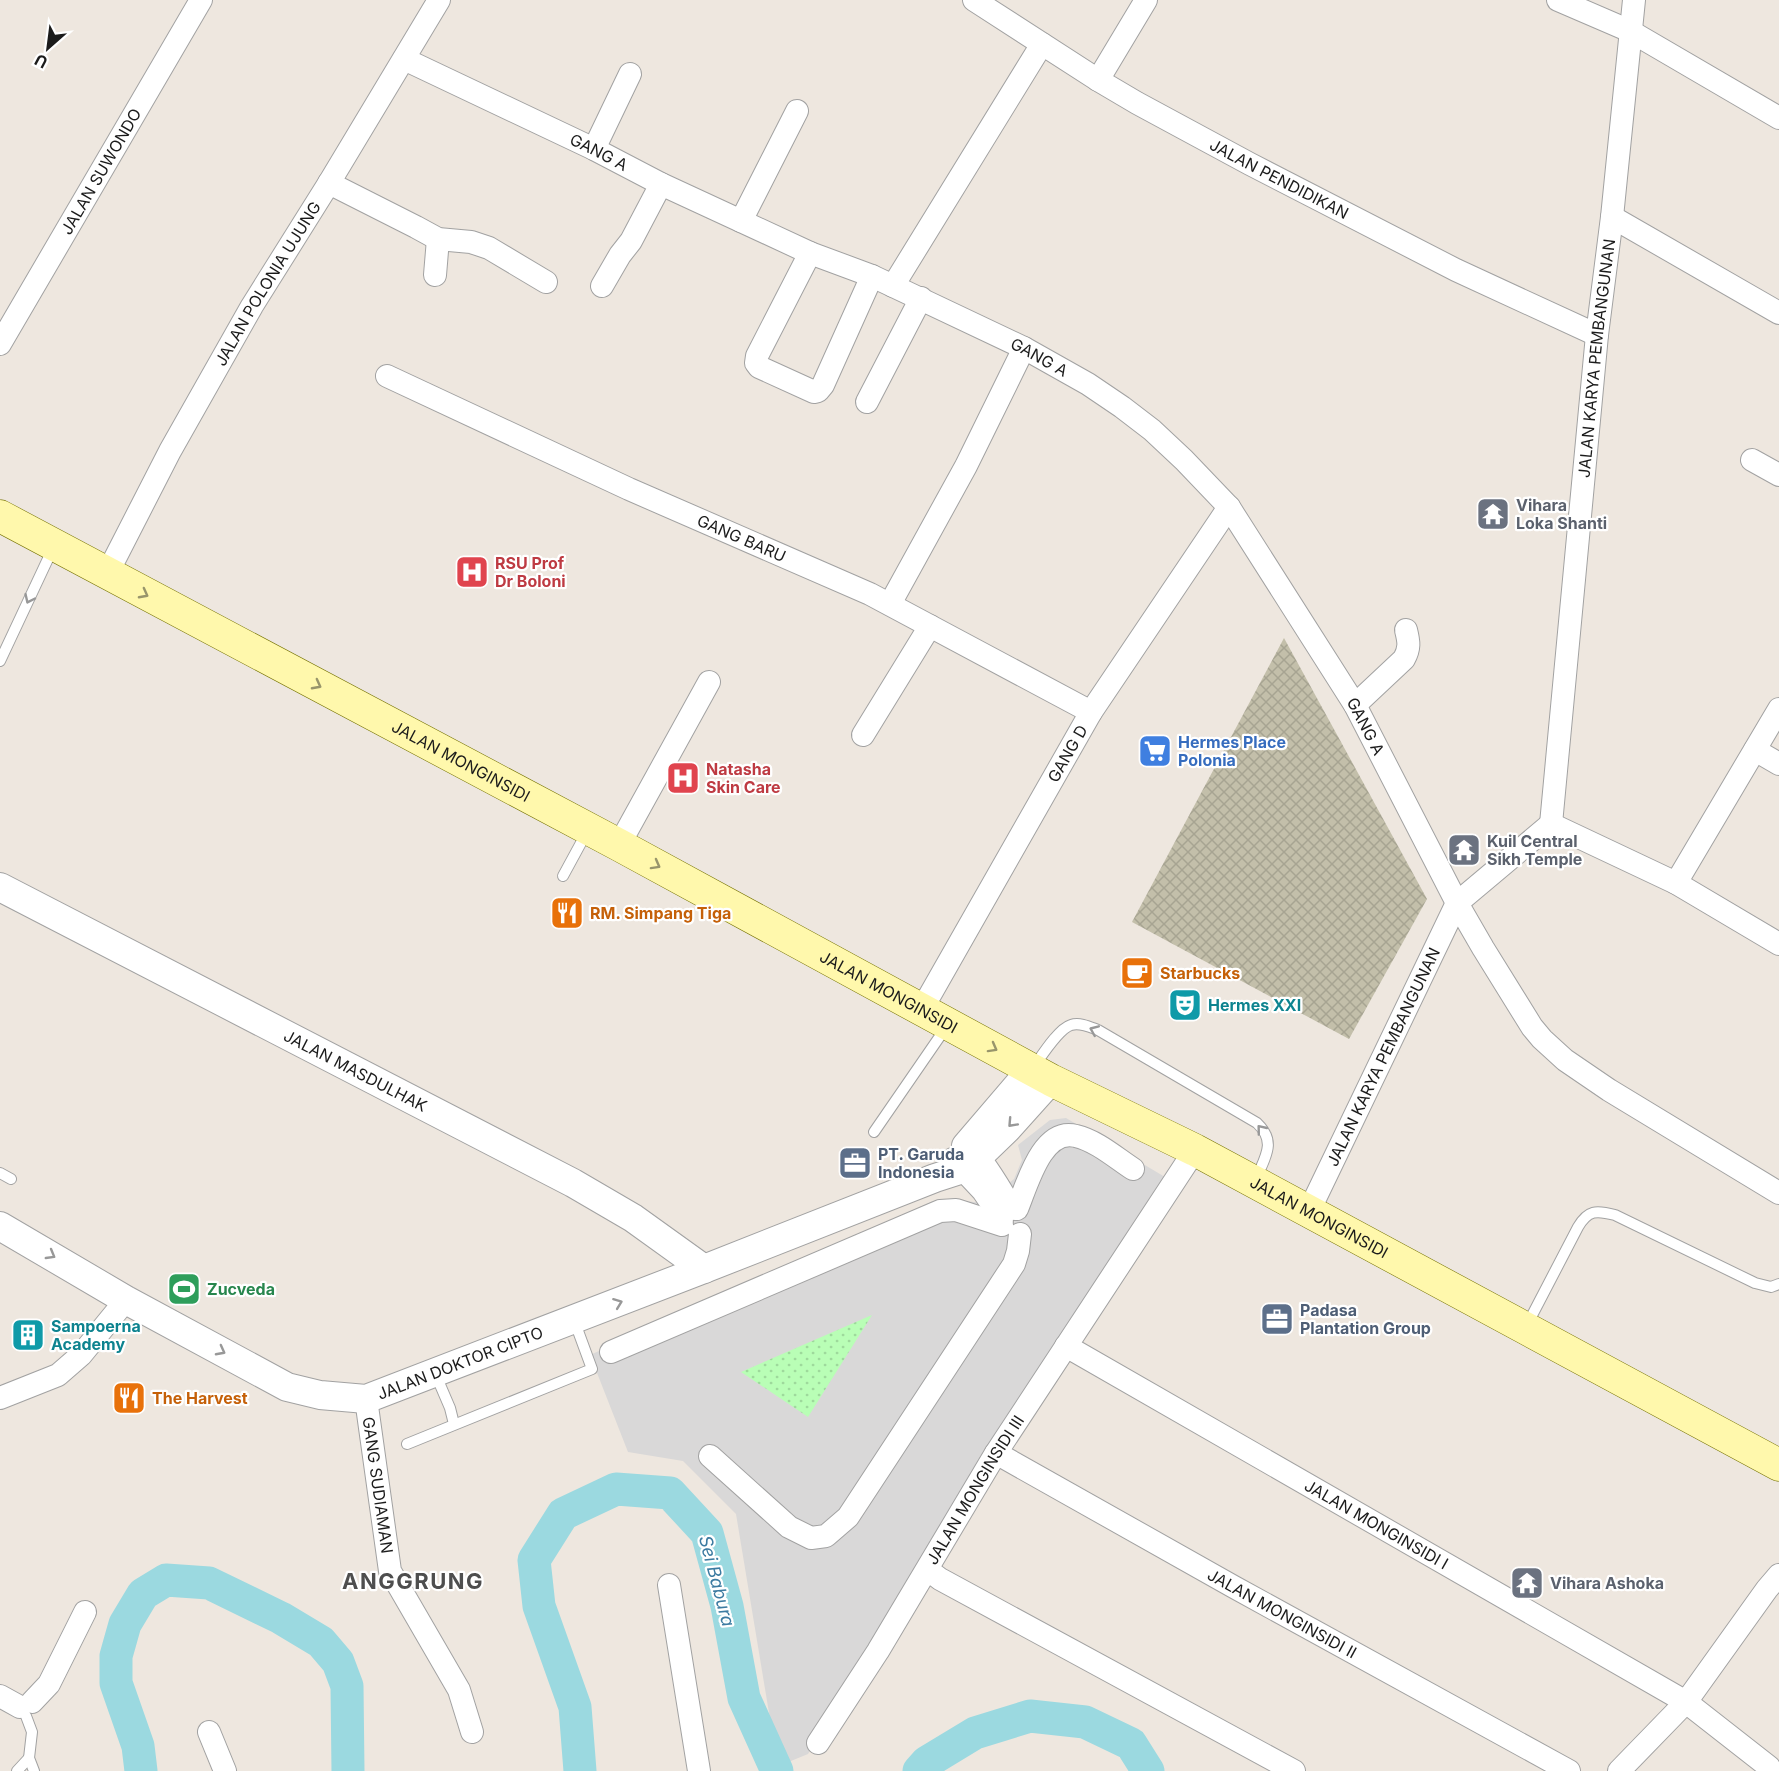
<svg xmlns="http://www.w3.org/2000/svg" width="1779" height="1771" font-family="Inter,sans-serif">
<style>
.residential{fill:#d9d8d8}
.construction{fill:url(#construction-cross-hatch)}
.park{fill:url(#park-dots)}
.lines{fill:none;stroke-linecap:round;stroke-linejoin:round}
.river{stroke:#9bd9e0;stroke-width:33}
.service-casing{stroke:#a2a2a2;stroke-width:12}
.minor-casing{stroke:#a2a2a2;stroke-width:24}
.tertiary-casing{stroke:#a2a2a2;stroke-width:30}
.secondary-casing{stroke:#747100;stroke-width:33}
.service{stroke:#fff;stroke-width:10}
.minor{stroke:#fff;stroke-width:22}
.tertiary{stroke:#fff;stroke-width:28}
.secondary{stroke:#fff8ac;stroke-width:32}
.oneway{stroke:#98956b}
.oneway2{stroke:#989898}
.labels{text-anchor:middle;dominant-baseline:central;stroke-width:4.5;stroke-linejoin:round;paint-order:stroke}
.street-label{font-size:16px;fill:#1b1b1b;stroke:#fff}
.worship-label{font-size:16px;font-weight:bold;fill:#5b616d;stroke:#fff;text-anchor:start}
.health-label{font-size:16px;font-weight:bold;fill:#be3a42;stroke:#fff;text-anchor:start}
.shop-label{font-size:16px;font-weight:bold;fill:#366cbe;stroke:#fff;text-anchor:start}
.food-label{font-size:16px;font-weight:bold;fill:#c56008;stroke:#fff;text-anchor:start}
.culture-label{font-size:16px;font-weight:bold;fill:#0d838f;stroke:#fff;text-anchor:start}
.service-label{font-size:16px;font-weight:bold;fill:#4e5e75;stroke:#fff;text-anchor:start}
.leisure-label{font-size:16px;font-weight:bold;fill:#27864d;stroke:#fff;text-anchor:start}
.water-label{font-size:18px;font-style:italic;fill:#3c7ba1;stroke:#fff}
.district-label{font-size:22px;font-weight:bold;letter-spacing:1.5px;fill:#4e4e4e;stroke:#fff}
</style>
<defs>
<pattern id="construction-cross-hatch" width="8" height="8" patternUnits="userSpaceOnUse" patternTransform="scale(1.5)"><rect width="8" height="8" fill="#c3bfaa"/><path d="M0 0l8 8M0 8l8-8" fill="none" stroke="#a7a492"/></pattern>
<pattern id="park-dots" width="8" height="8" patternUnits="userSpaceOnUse" patternTransform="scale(1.5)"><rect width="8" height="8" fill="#b9feb6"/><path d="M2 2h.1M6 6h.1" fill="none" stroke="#9ed99c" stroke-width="1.8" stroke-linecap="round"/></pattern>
</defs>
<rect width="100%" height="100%" fill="#eee7df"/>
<path class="residential" d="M1066 1118 1170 1180 808 1754 786 1763 770 1719 736 1514 683 1461 628 1452 590 1355 933 1201 947 1199 983 1203 1014 1179 1022 1160 1018 1145 1050 1120Z"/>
<path class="construction" d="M1284 638 1427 899 1349 1039 1132 922Z"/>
<path class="park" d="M872 1315 808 1417 741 1372Z"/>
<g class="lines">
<g class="river">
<path d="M141 1771 138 1746 116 1683V1656L125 1624 143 1594 166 1580 209 1583 281 1618 321 1642 338 1662 347 1686 348 1771"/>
<path d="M580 1771 575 1707 539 1606 534 1560 563 1514 616 1489 670 1493 707 1533 727 1606 744 1698 777 1771"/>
<path d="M919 1771 927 1762 975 1733 1030 1716 1085 1722 1131 1744 1148 1771"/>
</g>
<g class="service-casing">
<g id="service">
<path d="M0 661 54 546"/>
<path d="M563 876 588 830"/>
<path d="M1033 1068C1041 1057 1058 1029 1071 1025 1080 1022 1090 1027 1098 1030L1257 1123C1277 1142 1265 1157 1256 1179"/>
<path d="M874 1132 947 1026"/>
<path d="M0 1173 11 1179"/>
<path d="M1527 1325 1578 1227C1588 1210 1596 1210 1615 1215L1755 1283 1771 1287 1779 1284"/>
<path d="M435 1373 450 1408 454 1424"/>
<path d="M407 1444 592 1369 574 1320"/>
<path d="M26 1716 32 1732 29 1758 34 1771"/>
<path d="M17 1771 29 1758"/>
</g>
</g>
<g class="minor-casing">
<g id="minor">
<path id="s1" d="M974 0 1098 80 1137 103 1250 164 1456 270 1597 335"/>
<path d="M1558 0 1630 31 1779 118"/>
<path id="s2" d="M404 59 594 149 661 184 741 221 810 253 872 276 1024 348 1088 384 1122 407 1152 430 1184 460 1229 507 1355 705 1457 903 1483 948 1532 1027 1542 1039 1565 1060 1609 1090 1779 1193"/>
<path d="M1098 80 1146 0"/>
<path d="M594 149 630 74"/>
<path d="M329 183 416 227 438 239 471 242 489 248 546 282"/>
<path d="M1612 217 1779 313"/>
<path d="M741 221 797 111"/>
<path d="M810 253 757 356 756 363 759 367 814 392 818 391 823 385 872 276"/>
<path d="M435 275 438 239"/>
<path d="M602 286 620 255 631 241 661 184"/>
<path d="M893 286 1042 44"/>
<path id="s3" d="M0 344 201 0"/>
<path id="s4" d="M387 376 629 489 870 594 1091 712"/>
<path d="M867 402 921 298"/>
<path d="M1752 460 1779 475"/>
<path id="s5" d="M107 574 170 451 252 306 329 183 439 0"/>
<path d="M890 604 966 466 1024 348"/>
<path d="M1355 705 1404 659C1410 648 1409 642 1406 630"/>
<path d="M863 735 930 626"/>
<path d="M1755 750 1779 764"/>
<path id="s6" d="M1551 824 1597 335 1612 217 1634 0"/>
<path d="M619 845 709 682"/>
<path d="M1676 883 1779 709"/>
<path id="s7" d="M922 1009 1091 712 1229 507"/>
<path d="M969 1145C986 1164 999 1186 1012 1209"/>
<path d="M953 1159 983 1191 1002 1219"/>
<path d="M1017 1209C1027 1185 1042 1127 1076 1136 1097 1141 1116 1158 1133 1169"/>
<path id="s8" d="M1309 1211 1457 903 1551 824 1676 883 1779 944"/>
<path id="s9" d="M1066 1346 1686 1702 1769 1767"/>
<path d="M611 1352 940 1211 956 1210 1002 1225"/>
<path d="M0 1398 58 1375 81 1355 126 1300"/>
<path id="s10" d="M366 1399 390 1571 459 1690 472 1732"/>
<path id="s11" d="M996 1453 1234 1587 1569 1771"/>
<path d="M710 1456 789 1527 811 1538 826 1536 848 1517 1014 1264 1018 1251 1020 1234"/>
<path d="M928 1570 940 1579 1294 1771"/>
<path d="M669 1585 699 1771"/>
<path d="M0 1696 20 1707"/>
<path d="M32 1702 49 1684 85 1612"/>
<path d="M209 1732 225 1771"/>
<path id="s12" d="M818 1743 878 1651 996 1453 1195 1150"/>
<path d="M1619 1771 1686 1702 1767 1589 1779 1575"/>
</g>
</g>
<g class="tertiary-casing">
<g id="tertiary">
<path id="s13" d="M0 887 573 1183 633 1218 704 1269"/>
<path d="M966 1146 1032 1069"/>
<path id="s14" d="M0 1226 126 1300 287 1387 320 1395 366 1399 704 1269 935 1178 963 1169 979 1156 1007 1129 1051 1080"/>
</g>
</g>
<g class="secondary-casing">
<g id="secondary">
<path id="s15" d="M0 516 619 845 1051 1080 1195 1150 1779 1465"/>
</g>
</g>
<use href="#service" class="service"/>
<use href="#minor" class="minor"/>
<use href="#tertiary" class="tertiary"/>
<use href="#secondary" class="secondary"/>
</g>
<defs><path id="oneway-chevron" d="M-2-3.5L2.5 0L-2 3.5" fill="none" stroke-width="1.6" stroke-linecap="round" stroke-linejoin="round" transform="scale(1.5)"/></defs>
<g class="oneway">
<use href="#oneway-chevron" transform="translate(144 594) rotate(28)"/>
<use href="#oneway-chevron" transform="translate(317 685) rotate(28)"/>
<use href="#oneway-chevron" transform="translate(656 865) rotate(29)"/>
<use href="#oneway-chevron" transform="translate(993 1048) rotate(29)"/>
</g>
<g class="oneway2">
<use href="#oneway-chevron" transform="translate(29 599) rotate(115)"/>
<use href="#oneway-chevron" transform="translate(1094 1030) rotate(-157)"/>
<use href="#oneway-chevron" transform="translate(1012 1123) rotate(133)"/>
<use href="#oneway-chevron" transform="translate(1261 1129) rotate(-129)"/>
<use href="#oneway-chevron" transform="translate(51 1255) rotate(30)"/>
<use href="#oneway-chevron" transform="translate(618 1303) rotate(-21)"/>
<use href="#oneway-chevron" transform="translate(221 1351) rotate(28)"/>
</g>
<defs>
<g id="temple-square" transform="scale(1.725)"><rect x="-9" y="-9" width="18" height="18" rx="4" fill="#6b7280" stroke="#fff"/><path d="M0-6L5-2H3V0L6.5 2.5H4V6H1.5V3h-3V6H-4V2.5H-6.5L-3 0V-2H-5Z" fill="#fff"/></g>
<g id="hospital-square" transform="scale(1.725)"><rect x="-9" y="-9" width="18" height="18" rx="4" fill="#e0444e" stroke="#fff"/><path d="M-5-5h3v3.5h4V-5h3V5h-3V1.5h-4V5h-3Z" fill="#fff"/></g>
<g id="supermarket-square" transform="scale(1.725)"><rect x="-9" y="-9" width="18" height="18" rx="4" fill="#3f7fe0" stroke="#fff"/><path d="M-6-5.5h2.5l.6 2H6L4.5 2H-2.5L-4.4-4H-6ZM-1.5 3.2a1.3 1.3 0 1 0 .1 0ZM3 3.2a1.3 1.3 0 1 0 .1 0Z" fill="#fff"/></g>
<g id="restaurant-square" transform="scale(1.725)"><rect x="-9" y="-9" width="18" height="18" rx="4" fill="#e8710a" stroke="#fff"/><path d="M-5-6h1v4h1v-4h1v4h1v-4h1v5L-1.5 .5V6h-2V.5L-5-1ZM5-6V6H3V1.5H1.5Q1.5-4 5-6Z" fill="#fff"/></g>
<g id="cafe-square" transform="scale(1.725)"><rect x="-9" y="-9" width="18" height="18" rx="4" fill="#e8710a" stroke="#fff"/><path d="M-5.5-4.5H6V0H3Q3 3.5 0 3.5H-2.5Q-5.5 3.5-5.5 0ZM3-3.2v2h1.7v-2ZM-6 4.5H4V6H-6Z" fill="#fff"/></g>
<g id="theatre-square" transform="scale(1.725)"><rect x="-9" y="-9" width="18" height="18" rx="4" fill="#0f9aa8" stroke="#fff"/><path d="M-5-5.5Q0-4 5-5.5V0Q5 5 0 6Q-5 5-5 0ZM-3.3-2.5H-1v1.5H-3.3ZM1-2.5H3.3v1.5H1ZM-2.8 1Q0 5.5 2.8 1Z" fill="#fff"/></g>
<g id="office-square" transform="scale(1.725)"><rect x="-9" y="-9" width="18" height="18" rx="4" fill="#5c6f8a" stroke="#fff"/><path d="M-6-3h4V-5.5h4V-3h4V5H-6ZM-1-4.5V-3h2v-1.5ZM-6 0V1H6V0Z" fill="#fff"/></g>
<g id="stadium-square" transform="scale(1.725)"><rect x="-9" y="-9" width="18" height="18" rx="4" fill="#2e9e5b" stroke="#fff"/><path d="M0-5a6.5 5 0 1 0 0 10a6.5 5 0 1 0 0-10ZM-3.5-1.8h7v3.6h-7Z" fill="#fff"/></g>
<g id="building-square" transform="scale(1.725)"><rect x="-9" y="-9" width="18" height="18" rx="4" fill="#0f9aa8" stroke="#fff"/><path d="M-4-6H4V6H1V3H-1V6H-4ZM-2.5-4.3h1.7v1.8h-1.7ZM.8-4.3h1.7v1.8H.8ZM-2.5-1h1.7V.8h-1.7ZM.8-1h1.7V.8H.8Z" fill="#fff"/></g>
</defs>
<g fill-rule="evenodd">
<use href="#temple-square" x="1493" y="514"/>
<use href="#hospital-square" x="472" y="572"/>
<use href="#supermarket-square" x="1155" y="751"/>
<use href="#hospital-square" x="683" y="778"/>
<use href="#temple-square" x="1464" y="850"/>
<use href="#restaurant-square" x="567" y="913"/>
<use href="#cafe-square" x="1137" y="973"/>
<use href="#theatre-square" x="1185" y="1005"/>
<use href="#office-square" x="855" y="1163"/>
<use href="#stadium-square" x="184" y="1289"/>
<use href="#office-square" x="1277" y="1319"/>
<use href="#building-square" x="28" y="1335"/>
<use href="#restaurant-square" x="129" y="1398"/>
<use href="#temple-square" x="1527" y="1583"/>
</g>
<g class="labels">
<g class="street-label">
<text stroke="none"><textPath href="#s2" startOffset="216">GANG A</textPath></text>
<text stroke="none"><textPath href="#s3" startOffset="200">JALAN SUWONDO</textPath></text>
<text stroke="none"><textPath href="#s1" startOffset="354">JALAN PENDIDIKAN</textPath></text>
<text stroke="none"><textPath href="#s5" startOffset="332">JALAN POLONIA UJUNG</textPath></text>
<text stroke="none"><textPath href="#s2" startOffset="702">GANG A</textPath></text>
<text stroke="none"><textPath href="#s6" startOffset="468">JALAN KARYA PEMBANGUNAN</textPath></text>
<text stroke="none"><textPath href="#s4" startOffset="390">GANG BARU</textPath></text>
<text stroke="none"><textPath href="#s2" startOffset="1204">GANG A</textPath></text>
<text stroke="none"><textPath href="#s7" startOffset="294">GANG D</textPath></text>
<text stroke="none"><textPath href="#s15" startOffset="522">JALAN MONGINSIDI</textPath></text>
<text stroke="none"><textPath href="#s15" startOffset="1008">JALAN MONGINSIDI</textPath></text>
<text stroke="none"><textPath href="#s8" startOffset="171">JALAN KARYA PEMBANGUNAN</textPath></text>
<text stroke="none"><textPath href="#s13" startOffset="400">JALAN MASDULHAK</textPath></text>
<text stroke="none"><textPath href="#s15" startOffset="1494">JALAN MONGINSIDI</textPath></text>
<text stroke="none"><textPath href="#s14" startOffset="510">JALAN DOKTOR CIPTO</textPath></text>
<text stroke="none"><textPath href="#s10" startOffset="87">GANG SUDIAMAN</textPath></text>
<text stroke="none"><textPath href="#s12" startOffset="298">JALAN MONGINSIDI III</textPath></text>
<text stroke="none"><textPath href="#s9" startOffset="358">JALAN MONGINSIDI I</textPath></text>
<text stroke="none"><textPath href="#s11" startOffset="328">JALAN MONGINSIDI II</textPath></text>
</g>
<g class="worship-label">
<text x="1516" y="505">Vihara<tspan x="1516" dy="18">Loka Shanti</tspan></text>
<text x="1487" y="841">Kuil Central<tspan x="1487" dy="18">Sikh Temple</tspan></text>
<text x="1550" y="1583">Vihara Ashoka</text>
</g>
<g class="health-label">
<text x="495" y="563">RSU Prof<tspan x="495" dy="18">Dr Boloni</tspan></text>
<text x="706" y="769">Natasha<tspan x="706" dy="18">Skin Care</tspan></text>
</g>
<g class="shop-label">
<text x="1178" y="742">Hermes Place<tspan x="1178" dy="18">Polonia</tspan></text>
</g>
<g class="food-label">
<text x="590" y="913">RM. Simpang Tiga</text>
<text x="1160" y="973">Starbucks</text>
<text x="152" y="1398">The Harvest</text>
</g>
<g class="culture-label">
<text x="1208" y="1005">Hermes XXI</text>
<text x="51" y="1326">Sampoerna<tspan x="51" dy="18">Academy</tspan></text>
</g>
<g class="service-label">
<text x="878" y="1154">PT. Garuda<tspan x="878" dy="18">Indonesia</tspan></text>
<text x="1300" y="1310">Padasa<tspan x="1300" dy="18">Plantation Group</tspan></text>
</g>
<g class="leisure-label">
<text x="207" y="1289">Zucveda</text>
</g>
<g class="water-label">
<text transform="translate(717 1581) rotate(75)">Sei Babura</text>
</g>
<g class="district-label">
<text x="413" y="1581">ANGGRUNG</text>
</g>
</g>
<g transform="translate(48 48) rotate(208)" stroke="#ffffff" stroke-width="4.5" paint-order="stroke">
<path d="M0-4.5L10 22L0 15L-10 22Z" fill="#1b1b1b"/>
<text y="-9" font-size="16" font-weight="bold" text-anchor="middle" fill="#1b1b1b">U</text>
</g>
</svg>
